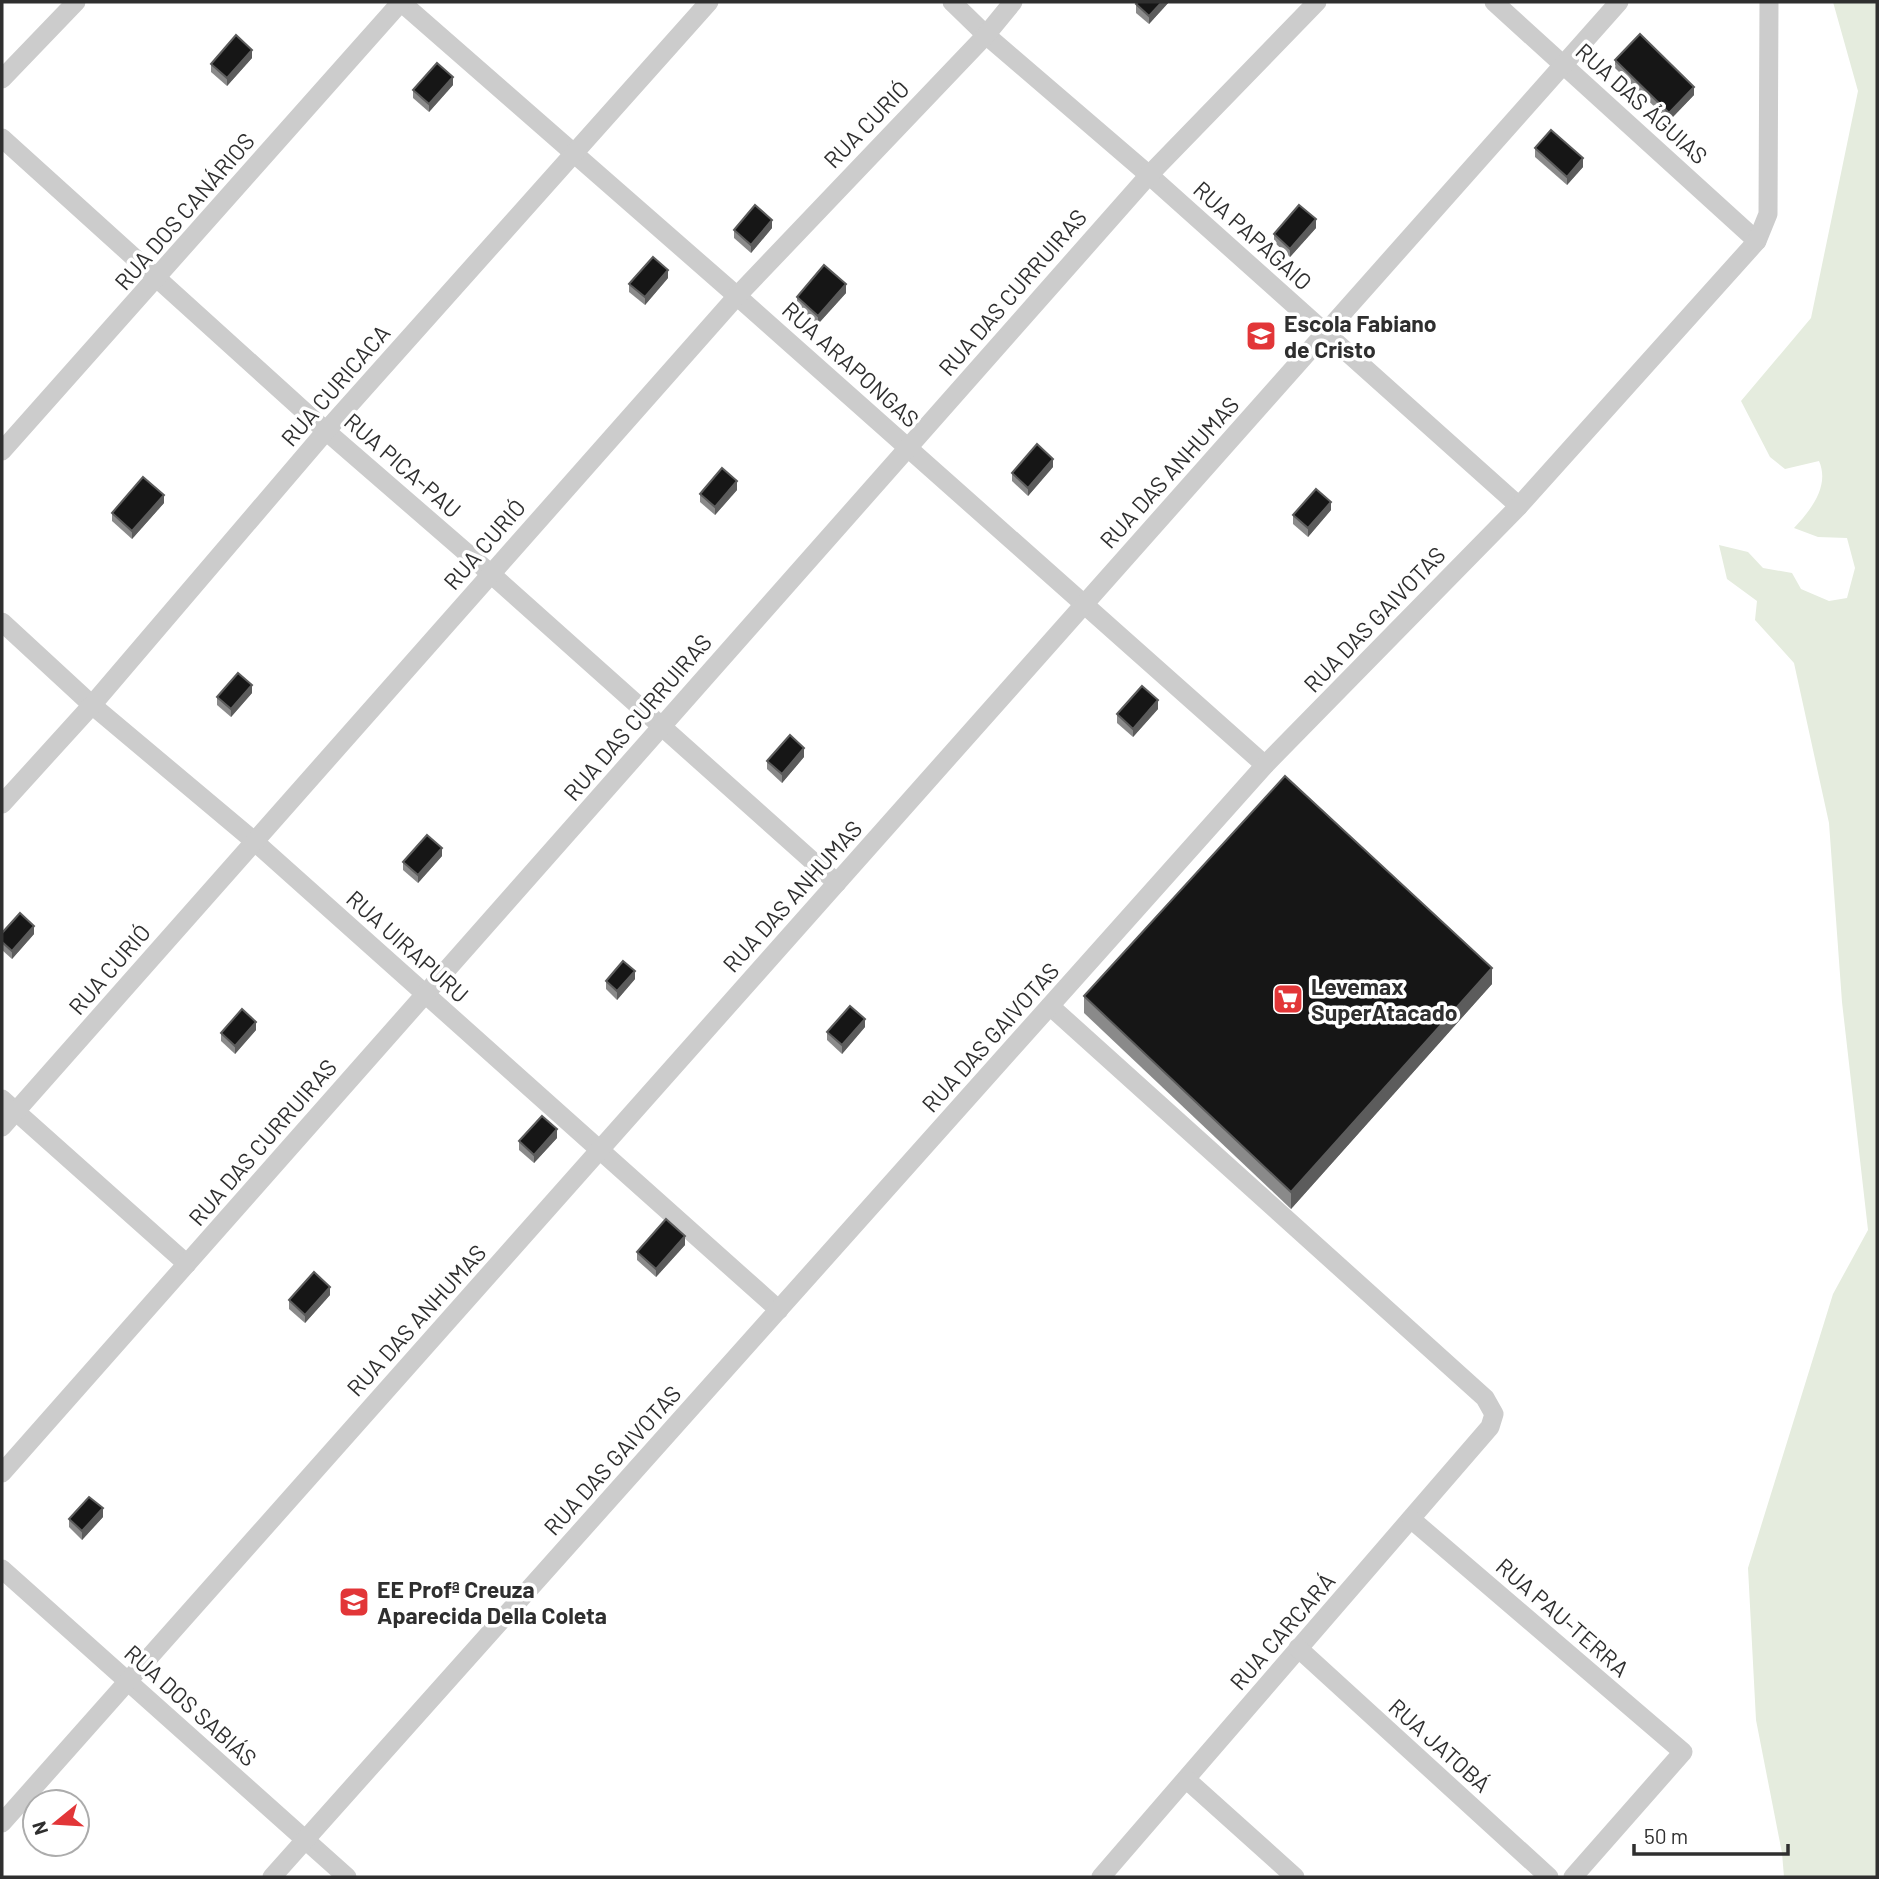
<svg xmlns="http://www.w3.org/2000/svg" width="1879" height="1879" font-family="Barlow,sans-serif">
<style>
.green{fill:#e5ecde}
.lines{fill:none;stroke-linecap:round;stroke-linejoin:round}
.street{stroke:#ccc;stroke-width:19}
.wall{fill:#8a8a8a}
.shaded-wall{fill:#5c5c5c}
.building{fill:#161616;stroke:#5c5c5c;stroke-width:2}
.labels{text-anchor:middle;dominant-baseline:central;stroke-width:7;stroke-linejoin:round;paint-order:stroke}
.street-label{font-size:23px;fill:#2f2f2f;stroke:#fff}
.poi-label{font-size:23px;font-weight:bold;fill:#2f2f2f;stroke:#fff;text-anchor:start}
</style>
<rect width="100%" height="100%" fill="#fff"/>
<path class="green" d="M1833 2H1877V1877H1784L1782 1853 1756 1720 1748 1568 1833 1294 1868 1230 1842 1002 1829 823 1794 663 1755 620 1757 601 1727 579 1719 545 1748 552 1763 568 1792 573 1801 589 1829 601 1847 598 1855 568 1847 538 1818 537 1794 528C1811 510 1830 486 1819 461L1785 469 1770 457 1741 401 1811 318 1858 91Z"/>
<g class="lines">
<g class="street">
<path d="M401 2 737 296 1265 765"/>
<path d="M952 2 986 35 1149 175 1519 506"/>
<path d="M1494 2 1757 241"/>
<path d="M2 79 76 2"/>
<path d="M2 138 326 431 491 574 837 883"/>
<path d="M2 451 401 2"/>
<path d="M2 622 92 705 254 841 779 1310"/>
<path d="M2 804 92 705 326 431 709 2"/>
<path d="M1050 1006 1485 1398 1494 1414 1490 1427 1101 1877"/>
<path d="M2 1099 187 1264"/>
<path d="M2 1127 737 296 986 35 1013 2"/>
<path d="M2 1473 1149 175 1317 2"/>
<path d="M1411 1519 1683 1752 1573 1877"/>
<path d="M2 1569 347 1877"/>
<path d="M1298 1648 1549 1877"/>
<path d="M1187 1780 1295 1877"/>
<path d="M2 1823 1619 2"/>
<path d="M272 1877 1265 765 1519 506 1757 241 1768 214 1769 2"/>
</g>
</g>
<g class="wall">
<path d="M1138 2H1169L1149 24 1136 13V4Z"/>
<path d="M252 58 227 86 211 72V64Z"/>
<path d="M1615 60 1694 95 1669 121 1615 68Z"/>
<path d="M453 85 429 112 413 98V90Z"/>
<path d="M1535 148 1583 167 1567 185 1535 157Z"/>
<path d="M772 228 751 253 734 238V230Z"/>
<path d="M1316 228 1290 257 1274 242V234Z"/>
<path d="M668 278 645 305 629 292V284Z"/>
<path d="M846 293 818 324 797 305V297Z"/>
<path d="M1053 467 1028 496 1012 481V473Z"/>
<path d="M737 490 715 515 700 502V494Z"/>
<path d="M164 503 132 539 112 521V513Z"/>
<path d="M1331 510 1308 537 1293 524V515Z"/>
<path d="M252 693 231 717 217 705V697Z"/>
<path d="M1158 709 1133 737 1117 723V714Z"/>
<path d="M804 757 782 783 767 769V761Z"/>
<path d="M442 856 418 883 403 870V862Z"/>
<path d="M2 933 34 934 12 959 2 950Z"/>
<path d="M635 979 617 1000 606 989V981Z"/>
<path d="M1492 984 1291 1209 1084 1013V996Z"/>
<path d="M865 1027 842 1054 827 1040V1032Z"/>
<path d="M256 1030 235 1054 221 1041V1033Z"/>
<path d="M557 1138 534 1163 519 1150V1141Z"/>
<path d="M685 1245 656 1277 637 1260V1252Z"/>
<path d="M330 1295 305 1323 289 1309V1300Z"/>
<path d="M103 1517 82 1540 69 1527V1519Z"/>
</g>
<g class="shaded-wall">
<path d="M1162 2H1169L1149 24V16Z"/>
<path d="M252 50V58L227 86V78Z"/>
<path d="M453 77V85L429 112V104Z"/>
<path d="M1694 87V95L1669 121V113Z"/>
<path d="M1583 158V167L1567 185V177Z"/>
<path d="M1316 219V228L1290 257V249Z"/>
<path d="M772 220V228L751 253V245Z"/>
<path d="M668 270V278L645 305V297Z"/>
<path d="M846 284V293L818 324V316Z"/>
<path d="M1053 459V467L1028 496V488Z"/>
<path d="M737 481V490L715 515V507Z"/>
<path d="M164 495V503L132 539V531Z"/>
<path d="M1331 502V510L1308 537V528Z"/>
<path d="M252 685V693L231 717V709Z"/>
<path d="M1158 700V709L1133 737V729Z"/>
<path d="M804 748V757L782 783V774Z"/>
<path d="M442 848V856L418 883V875Z"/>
<path d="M34 926V934L12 959V951Z"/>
<path d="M1492 968V984L1291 1209V1192Z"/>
<path d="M635 971V979L617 1000V991Z"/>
<path d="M865 1019V1027L842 1054V1045Z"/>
<path d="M256 1022V1030L235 1054V1046Z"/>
<path d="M557 1129V1138L534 1163V1155Z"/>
<path d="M685 1236V1245L656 1277V1269Z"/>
<path d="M330 1287V1295L305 1323V1315Z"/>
<path d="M103 1508V1517L82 1540V1531Z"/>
</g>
<g class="building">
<path d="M1138 2H1162L1149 16 1136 4Z"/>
<path d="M1640 34 1694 87 1669 113 1615 60Z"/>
<path d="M236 35 252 50 227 78 211 64Z"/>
<path d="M437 63 453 77 429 104 413 90Z"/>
<path d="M1551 130 1583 158 1567 177 1535 148Z"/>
<path d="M755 205 772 220 751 245 734 230Z"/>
<path d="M1299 205 1316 219 1290 249 1274 234Z"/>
<path d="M653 257 668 270 645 297 629 284Z"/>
<path d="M824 265 846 284 818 316 797 297Z"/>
<path d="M1037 444 1053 459 1028 488 1012 473Z"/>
<path d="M722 468 737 481 715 507 700 494Z"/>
<path d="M143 477 164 495 132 531 112 513Z"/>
<path d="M1316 489 1331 502 1308 528 1293 515Z"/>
<path d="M238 673 252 685 231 709 217 697Z"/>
<path d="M1142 686 1158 700 1133 729 1117 714Z"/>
<path d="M790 735 804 748 782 774 767 761Z"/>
<path d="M1285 776 1492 968 1291 1192 1084 996Z"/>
<path d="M427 835 442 848 418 875 403 862Z"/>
<path d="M20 913 34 926 12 951 2 942V933Z"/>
<path d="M623 961 635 971 617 991 606 981Z"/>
<path d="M850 1006 865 1019 842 1045 827 1032Z"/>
<path d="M242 1009 256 1022 235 1046 221 1033Z"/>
<path d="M542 1116 557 1129 534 1155 519 1141Z"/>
<path d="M666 1219 685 1236 656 1269 637 1252Z"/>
<path d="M314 1272 330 1287 305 1315 289 1300Z"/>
<path d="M89 1497 103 1508 82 1531 69 1519Z"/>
</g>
<defs>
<g id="school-square" transform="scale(1.575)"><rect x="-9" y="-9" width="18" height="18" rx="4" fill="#e23638" stroke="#fff"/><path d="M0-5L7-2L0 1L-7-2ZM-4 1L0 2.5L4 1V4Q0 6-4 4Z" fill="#fff"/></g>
<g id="supermarket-square" transform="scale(1.575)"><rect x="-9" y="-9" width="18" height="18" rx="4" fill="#e23638" stroke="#fff"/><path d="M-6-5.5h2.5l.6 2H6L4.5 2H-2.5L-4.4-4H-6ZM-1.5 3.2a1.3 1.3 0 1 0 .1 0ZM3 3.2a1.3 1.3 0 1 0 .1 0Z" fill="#fff"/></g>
</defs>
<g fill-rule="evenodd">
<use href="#school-square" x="1261" y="336"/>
<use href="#supermarket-square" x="1288" y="999"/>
<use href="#school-square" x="354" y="1602"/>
</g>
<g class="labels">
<g class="street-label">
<text transform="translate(1642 103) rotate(42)">RUA DAS ÁGUIAS</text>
<text transform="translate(866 124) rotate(-46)">RUA CURIÓ</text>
<text transform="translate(184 211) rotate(-49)">RUA DOS CANÁRIOS</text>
<text transform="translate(1253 235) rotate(42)">RUA PAPAGAIO</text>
<text transform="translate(1012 292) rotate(-49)">RUA DAS CURRUIRAS</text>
<text transform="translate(851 364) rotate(42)">RUA ARAPONGAS</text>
<text transform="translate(335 385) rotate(-49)">RUA CURICACA</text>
<text transform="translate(403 465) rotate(41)">RUA PICA-PAU</text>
<text transform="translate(1169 472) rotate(-48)">RUA DAS ANHUMAS</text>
<text transform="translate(484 544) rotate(-49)">RUA CURIÓ</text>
<text transform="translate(1374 619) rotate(-46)">RUA DAS GAIVOTAS</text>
<text transform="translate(637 717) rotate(-49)">RUA DAS CURRUIRAS</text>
<text transform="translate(792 896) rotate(-48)">RUA DAS ANHUMAS</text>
<text transform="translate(408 946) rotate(42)">RUA UIRAPURU</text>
<text transform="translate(109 969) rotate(-49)">RUA CURIÓ</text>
<text transform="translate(990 1037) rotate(-48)">RUA DAS GAIVOTAS</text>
<text transform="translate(262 1142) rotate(-49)">RUA DAS CURRUIRAS</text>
<text transform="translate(416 1320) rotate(-48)">RUA DAS ANHUMAS</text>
<text transform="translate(612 1460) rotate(-48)">RUA DAS GAIVOTAS</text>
<text transform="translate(1563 1617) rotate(41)">RUA PAU-TERRA</text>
<text transform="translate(1282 1631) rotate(-49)">RUA CARCARÁ</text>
<text transform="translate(191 1705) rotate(42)">RUA DOS SABIÁS</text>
<text transform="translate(1440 1745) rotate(42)">RUA JATOBÁ</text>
</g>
<g class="poi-label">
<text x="1284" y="323">Escola Fabiano<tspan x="1284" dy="26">de Cristo</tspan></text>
<text x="1311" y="986">Levemax<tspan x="1311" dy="26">SuperAtacado</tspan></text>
<text x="377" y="1589">EE Profª Creuza<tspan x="377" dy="26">Aparecida Della Coleta</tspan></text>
</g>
</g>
<rect width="1879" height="1879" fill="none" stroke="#2f2f2f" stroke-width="7"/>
<g transform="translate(56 1823) rotate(252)"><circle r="33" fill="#ffffff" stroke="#acacac" stroke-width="2"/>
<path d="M0-5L12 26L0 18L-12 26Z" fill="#e23638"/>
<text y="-10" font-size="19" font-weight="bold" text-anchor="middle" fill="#2f2f2f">N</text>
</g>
<path d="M1634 1844v10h154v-10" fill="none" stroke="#2f2f2f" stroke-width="3.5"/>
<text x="1644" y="1844" font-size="21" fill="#2f2f2f" stroke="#ffffff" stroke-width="5" paint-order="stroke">50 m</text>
</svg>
